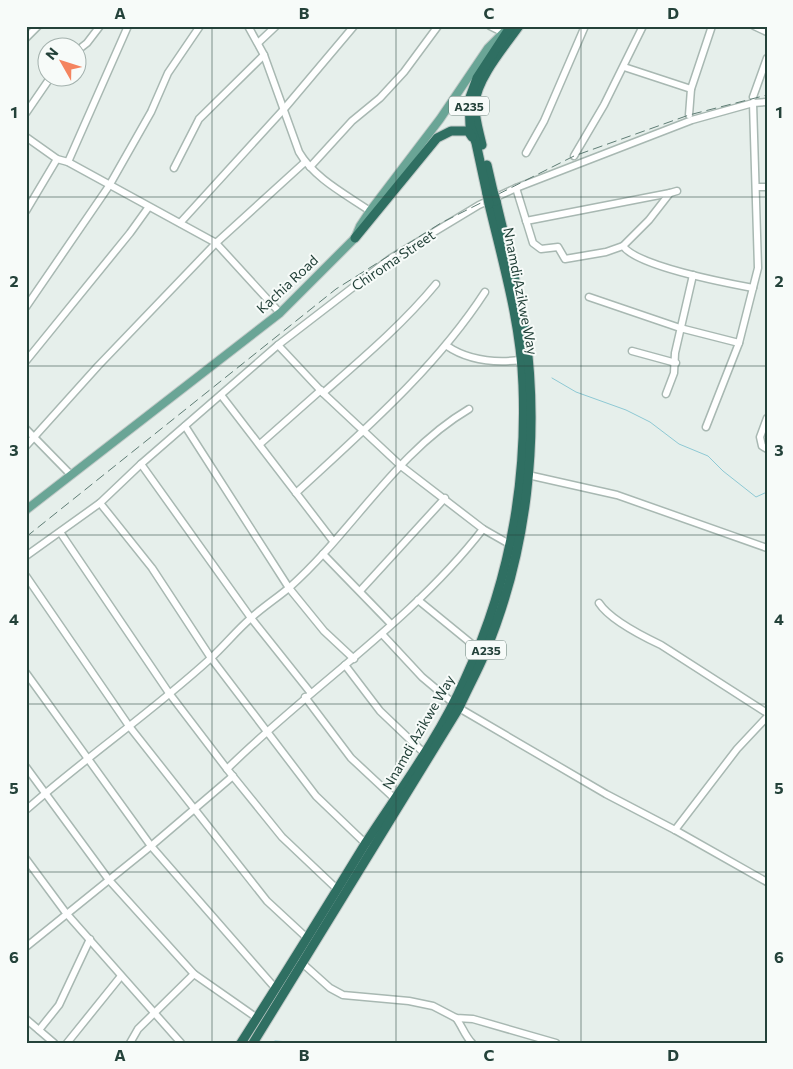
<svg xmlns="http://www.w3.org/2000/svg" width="793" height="1069" font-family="Commissioner,sans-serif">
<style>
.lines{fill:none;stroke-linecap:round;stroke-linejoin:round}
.stream{stroke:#8ec9d4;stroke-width:1}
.minor-casing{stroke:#a8b8b2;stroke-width:9}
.major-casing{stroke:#c2cac8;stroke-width:10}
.highway-casing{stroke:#c2cac8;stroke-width:11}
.minor{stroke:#fff;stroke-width:6}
.major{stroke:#6aa596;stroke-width:8}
.highway{stroke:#2f6f62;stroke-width:9}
.rail{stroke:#5f7d75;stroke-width:1;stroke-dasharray:10 5;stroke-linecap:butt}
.highway-bridge-casing{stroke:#c2cac8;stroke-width:11;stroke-linecap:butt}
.highway-bridge{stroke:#2f6f62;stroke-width:9}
.grid{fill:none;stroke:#24423a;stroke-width:1;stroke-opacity:0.55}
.labels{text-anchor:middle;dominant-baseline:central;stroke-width:4;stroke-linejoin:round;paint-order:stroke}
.shield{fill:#f7fbf9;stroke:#637a73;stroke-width:1}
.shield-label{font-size:12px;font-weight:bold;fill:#24423a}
.street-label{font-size:14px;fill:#24423a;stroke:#f7fbf9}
.neatline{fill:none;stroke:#24423a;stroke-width:2}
.grid-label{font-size:16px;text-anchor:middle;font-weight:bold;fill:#24423a}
</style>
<rect width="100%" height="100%" fill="#e6efeb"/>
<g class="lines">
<g class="stream">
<path d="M552 378 576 392 626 410 650 422 679 444 708 456 723 471 756 497 767 492"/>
<path d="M275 1041 304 1043"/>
</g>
<g class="minor-casing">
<g id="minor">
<path d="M248 26 264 55 299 152C314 178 345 194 370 211"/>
<path d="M490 26 502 32"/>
<path d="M754 26 767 32"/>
<path d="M26 38 38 26"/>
<path d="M258 43 276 26"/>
<path d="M78 50 87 43 100 26"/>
<path d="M624 67 691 89"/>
<path d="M753 97 767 58"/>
<path d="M26 113 50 78"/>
<path d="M689 115 691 89 712 26"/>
<path d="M26 137 57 159 68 162 216 243 280 313"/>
<path d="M526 153 544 121 585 26"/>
<path d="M574 156 604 105 643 26"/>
<path d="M68 162 128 26"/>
<path d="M310 167 352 121 380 98 404 72 438 26"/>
<path d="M174 168 199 119 264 55"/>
<path d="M757 187H767"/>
<path d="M516 188 533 243 541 249 558 247 565 259 606 252 623 246C637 266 726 283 753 288"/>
<path d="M26 211 57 159"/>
<path d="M526 221 670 193"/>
<path d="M180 223 284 109 354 26"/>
<path d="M623 246 649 220 670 193 677 191"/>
<path d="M589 297 680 328 739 343"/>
<path d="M26 307 109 186 151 112 168 73 200 26"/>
<path d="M278 345 323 393 401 466 483 529 511 545"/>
<path d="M447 346C469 361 495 363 521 360"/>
<path d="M632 351 676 363"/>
<path d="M26 361 130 233 148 208"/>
<path d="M323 393C363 358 403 324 436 284"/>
<path d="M666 394 674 373 675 353 693 275"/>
<path d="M221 395 333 541"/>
<path d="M767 418 760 437 762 446 767 449"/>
<path d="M185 426 289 588 324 631 354 659"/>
<path d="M706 427 739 343 758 268 753 103"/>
<path d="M26 429 71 475"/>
<path d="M260 444 321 390"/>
<path d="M26 446 98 366 216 243 305 162"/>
<path d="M141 464 251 618 310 692"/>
<path d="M528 475 617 495 767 548"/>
<path d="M296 493C363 431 435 369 485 292"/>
<path d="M100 503 152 568 211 658 316 796 366 844"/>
<path d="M60 532 169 693 227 769 282 837 338 890"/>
<path d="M323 554 391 624"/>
<path d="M26 556 100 503 141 464 278 345 391 258 479 205 516 188 692 120 753 103 767 102"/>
<path d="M26 576 129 726 267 901 307 938"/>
<path d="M360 591 445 498"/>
<path d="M418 600 478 649"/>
<path d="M599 603C610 620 642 636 661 645L767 713"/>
<path d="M382 634 422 677 453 703"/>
<path d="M345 665 380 711 424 753"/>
<path d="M26 673 151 846 276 989"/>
<path d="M305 697 351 758 395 799"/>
<path d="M459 708 606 794 675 830 767 882"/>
<path d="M26 767 109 880 194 974 257 1018"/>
<path d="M227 769C310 687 411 622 483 529"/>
<path d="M26 810C86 757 152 712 211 658 225 645 237 630 251 618 263 607 277 598 290 587 352 532 396 452 469 409"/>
<path d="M675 830 737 749 767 717"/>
<path d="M26 859 66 913 181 1043"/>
<path d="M26 947 151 846 233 776"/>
<path d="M301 962 330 988 343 995 409 1001 433 1006 456 1018 473 1019 556 1043"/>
<path d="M456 1018C462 1026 465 1036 472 1043"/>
<path d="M26 1019 54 1043"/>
<path d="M39 1030 59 1005 90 939"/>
<path d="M67 1043 121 976"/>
<path d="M130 1043 138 1029 194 974"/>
</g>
</g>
<g class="major-casing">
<path id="major" d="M26 510 280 313 355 238 360 226 370 211 440 119 488 48 506 30"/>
</g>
<g class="highway-casing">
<g id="highway">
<path d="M482 145C479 131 474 117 475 103 477 78 505 46 519 26"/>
<path d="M487 165 493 191"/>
<path d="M487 194 476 143 470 125 469 100 477 78 511 26"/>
<path d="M355 238 437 138 451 131H468L472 137"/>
<path d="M241 1043C283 977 324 911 365 844 400 790 439 738 465 679 508 586 527 487 523 385 521 324 503 263 489 204"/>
<path d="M253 1043 459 708C467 690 477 672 485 653 527 553 540 438 525 330 518 287 506 244 496 201"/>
</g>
</g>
<use href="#minor" class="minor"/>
<use href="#major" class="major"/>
<use href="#highway" class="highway"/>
<path class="rail" d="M26 537 336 289 441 223 574 156 689 115 767 95"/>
<g class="highway-bridge-casing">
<g id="highway-bridge">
<path d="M493 191 496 201"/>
<path d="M487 194 489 204"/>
</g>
</g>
<use href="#highway-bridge" class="highway-bridge"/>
</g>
<path class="grid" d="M212 26V1043M396 26V1043M581 26V1043M26 197H767M26 366H767M26 535H767M26 704H767M26 872H767"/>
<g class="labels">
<g class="shield">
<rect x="449" y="96.5" width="40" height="19" rx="4"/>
<rect x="466" y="640.5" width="40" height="19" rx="4"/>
</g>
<g class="shield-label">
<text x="469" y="106">A235</text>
<text x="486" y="650">A235</text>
</g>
<g class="street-label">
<text transform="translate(393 260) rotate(-34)">Chiroma Street</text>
<text transform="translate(287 284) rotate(-43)">Kachia Road</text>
<text transform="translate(521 291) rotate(79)">Nnamdi Azikwe Way</text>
<text transform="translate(418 732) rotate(-60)">Nnamdi Azikwe Way</text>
</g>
</g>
<rect width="793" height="1069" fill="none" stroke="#f7fbf9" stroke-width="55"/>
<g transform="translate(62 62) rotate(309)"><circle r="24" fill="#f7fbf9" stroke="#a3b1ad"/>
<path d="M0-4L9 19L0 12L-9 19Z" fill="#f4845f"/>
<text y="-8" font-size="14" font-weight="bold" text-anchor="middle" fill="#24423a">N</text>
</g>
<rect x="28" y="28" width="738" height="1014" class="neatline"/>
<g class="grid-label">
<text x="120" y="19">A</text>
<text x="304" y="19">B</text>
<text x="489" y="19">C</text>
<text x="673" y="19">D</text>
<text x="14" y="118">1</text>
<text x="779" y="118">1</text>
<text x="14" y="287">2</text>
<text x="779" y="287">2</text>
<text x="14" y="456">3</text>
<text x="779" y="456">3</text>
<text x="14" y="625">4</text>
<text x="779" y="625">4</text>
<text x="14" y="794">5</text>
<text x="779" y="794">5</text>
<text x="14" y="963">6</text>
<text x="779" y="963">6</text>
<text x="120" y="1061">A</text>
<text x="304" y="1061">B</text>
<text x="489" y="1061">C</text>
<text x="673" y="1061">D</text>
</g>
</svg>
